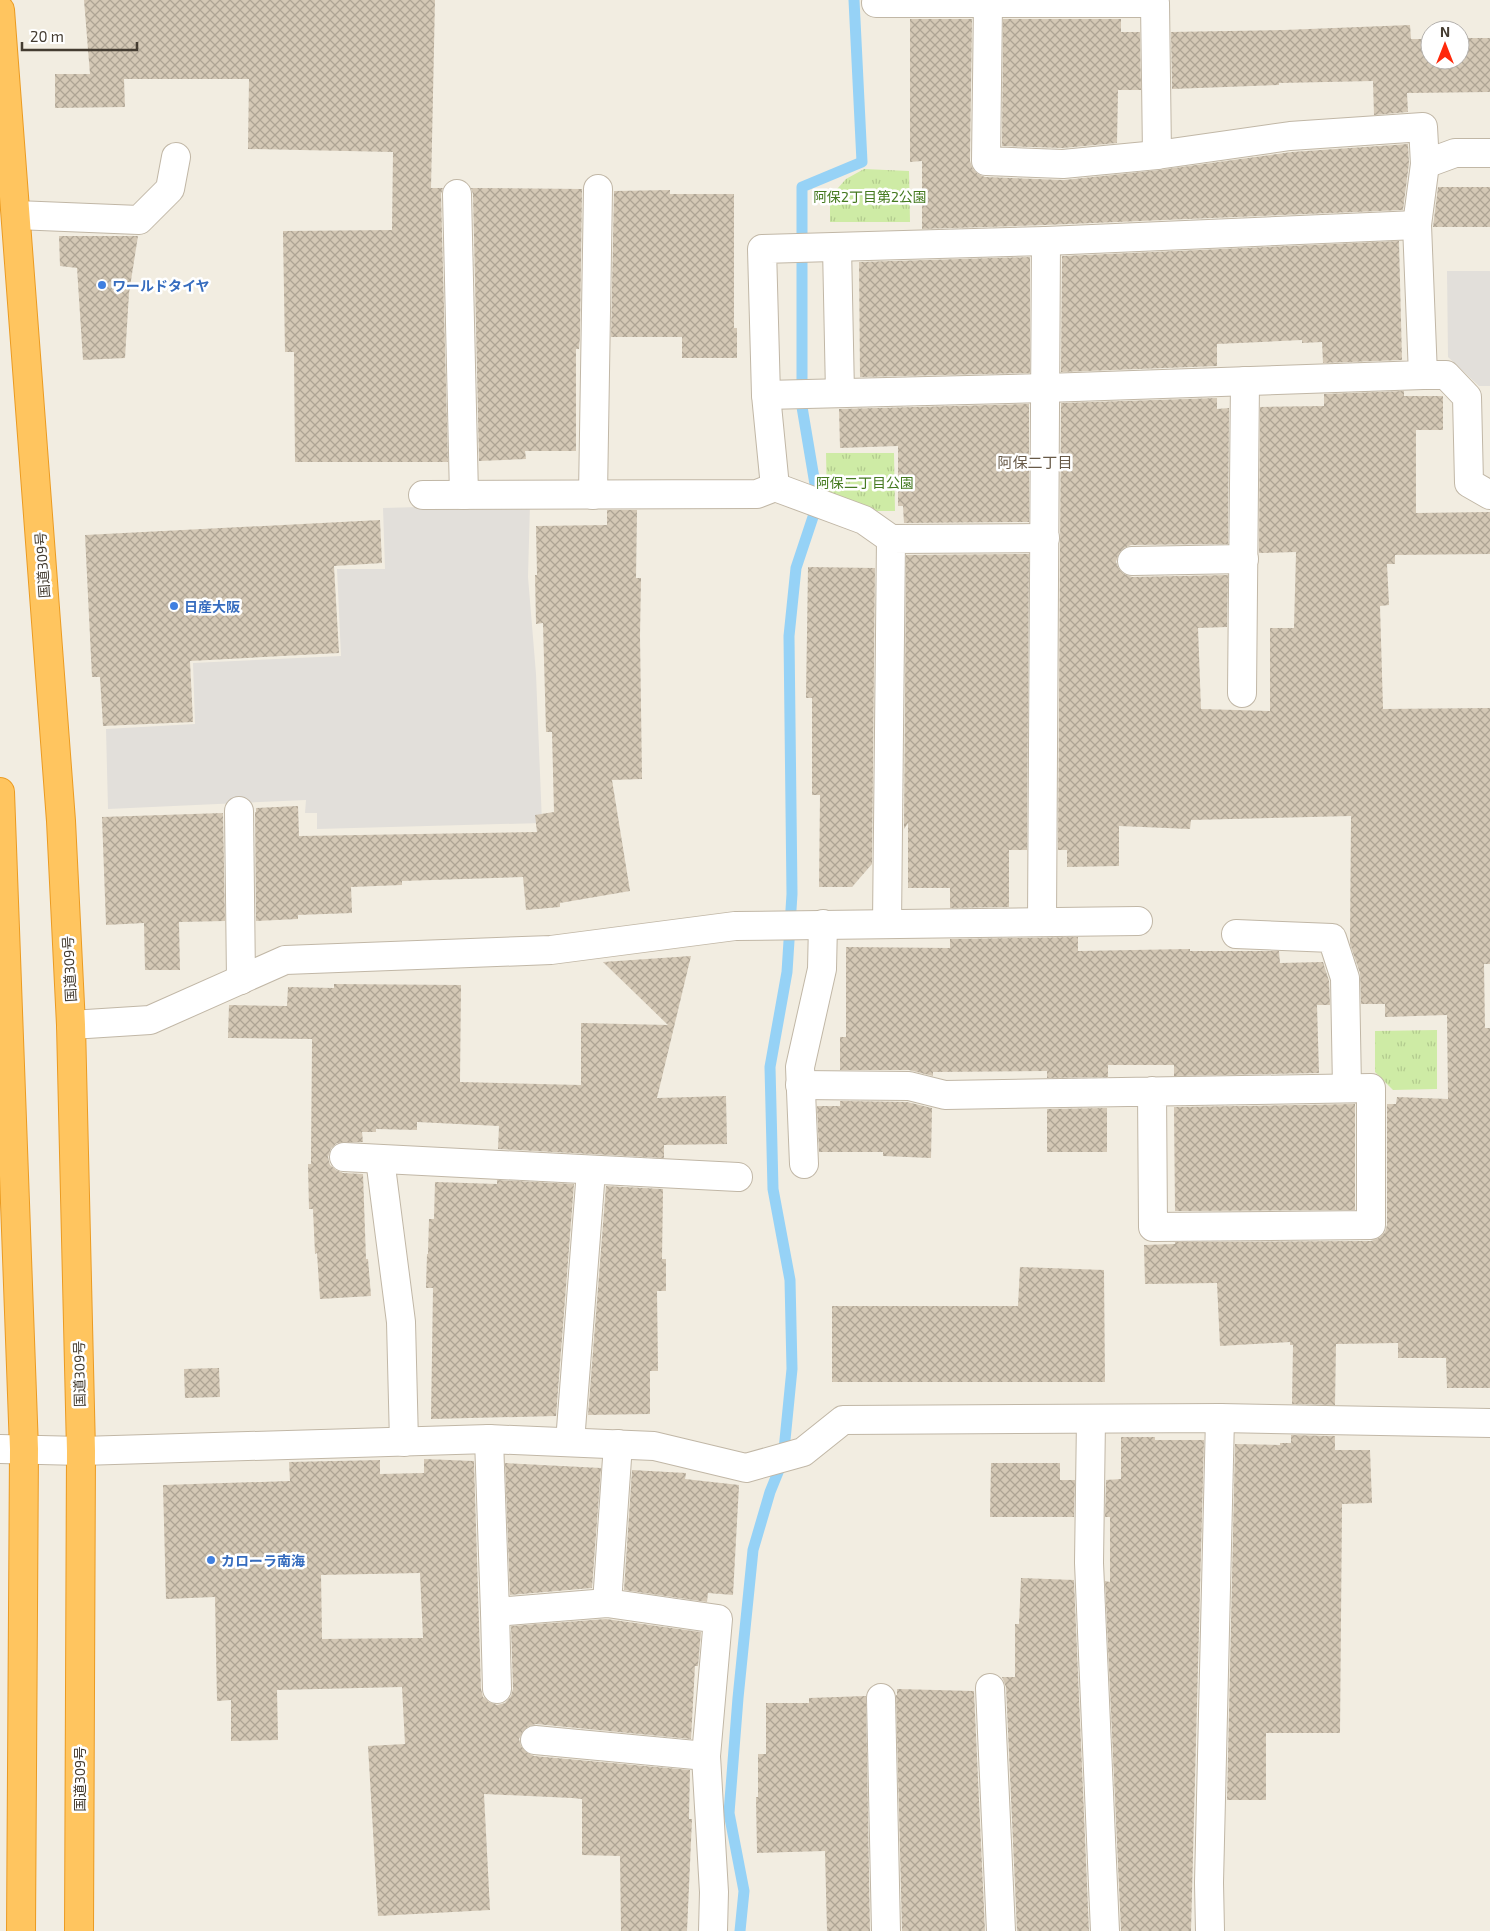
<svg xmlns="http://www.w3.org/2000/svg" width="1490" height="1931" font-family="'Exo 2','Noto Sans JP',sans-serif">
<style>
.park{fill:url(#park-tufts)}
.parking{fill:#e2dfda}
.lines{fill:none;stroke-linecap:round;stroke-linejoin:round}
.stream{stroke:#96d2f6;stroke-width:11}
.building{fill:url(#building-cross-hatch);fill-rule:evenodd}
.minor-casing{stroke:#c1b7a6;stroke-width:30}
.highway-casing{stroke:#eb9b22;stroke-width:30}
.minor{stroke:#fff;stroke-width:28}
.highway{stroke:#ffc55f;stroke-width:28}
.shop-dot{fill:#3f7fe0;stroke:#fff;stroke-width:2}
.labels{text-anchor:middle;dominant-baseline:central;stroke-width:5;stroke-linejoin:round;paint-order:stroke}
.park-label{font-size:14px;fill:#457a20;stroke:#fff}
.shop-label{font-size:14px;font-weight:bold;fill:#366cbe;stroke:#fff;text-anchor:start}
.street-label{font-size:14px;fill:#443c31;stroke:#fff}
.neighbourhood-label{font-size:15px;fill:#685a48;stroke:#fff}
</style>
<defs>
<pattern id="park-tufts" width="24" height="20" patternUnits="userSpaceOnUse" patternTransform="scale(1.25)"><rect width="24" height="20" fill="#ceeba5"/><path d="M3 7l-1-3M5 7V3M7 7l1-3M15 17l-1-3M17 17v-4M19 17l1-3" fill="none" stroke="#b2ca8e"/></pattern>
<pattern id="building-cross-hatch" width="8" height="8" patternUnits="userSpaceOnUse" patternTransform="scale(1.25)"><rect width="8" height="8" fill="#d4c8b5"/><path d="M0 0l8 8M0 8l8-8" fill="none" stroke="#aea494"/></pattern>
</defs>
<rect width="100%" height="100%" fill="#f2ede1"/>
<g class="park">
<path d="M864 169 909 171 910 222H830V197L846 179Z"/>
<path d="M826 453H894L895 511H865L827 500Z"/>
<path d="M1437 1030V1089L1393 1090 1375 1072V1031Z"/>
</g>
<g class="parking">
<path d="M1447 271H1490V386H1479L1448 357Z"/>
<path d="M530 504 528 577 536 674 542 823 317 829V813H305L306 800 108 809 106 729 195 724 193 663 341 656 337 569H385L383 508Z"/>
</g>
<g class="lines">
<path class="stream" d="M740 1931 744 1891 729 1813 738 1698 753 1550 770 1492 783 1460 792 1369 790 1280 773 1189 770 1067 787 972 792 894 789 636 796 568 818 502 802 407V187L862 162 854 0"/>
</g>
<g class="building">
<path d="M84 0H435L431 188H443L441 194 448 462H295L294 352H285L283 231 392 230 393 152 248 149 249 79H124L125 107 55 108V74H90Z"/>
<path d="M910 19H972L970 161 973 169 978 174 985 177 1064 180 1159 170 1292 152 1408 144 1409 163 1403 210 1045 225 922 229V161L910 162Z"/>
<path d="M1003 19H1121V32H1140L1141 90H1118L1117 143 1063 148 1002 146Z"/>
<path d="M1410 25 1411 39H1430V60H1460V38H1490V92L1407 93 1408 112 1374 115 1373 81 1279 83V85L1172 89 1171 32 1284 30Z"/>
<path d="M1438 187H1490V227H1433Z"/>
<path d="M471 188 582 189 580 337 579 349H576V451H525L526 459 479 461 473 194Z"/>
<path d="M670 190V194H734V328H737V358H682V337H611L614 191Z"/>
<path d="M59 236H138L129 293 125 358 83 360 77 268 60 266Z"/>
<path d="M1399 241 1402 360 1323 363 1322 342 1302 343V340L1217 344V366L1061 372 1062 256Z"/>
<path d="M1030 257V373L860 377 859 262Z"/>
<path d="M1404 391V396H1443V430H1416V513L1490 512V554L1395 555V564H1387L1389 605 1380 606 1383 709 1490 708V964H1484L1485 1028H1490V1388H1447L1446 1358H1398V1343L1336 1344 1335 1405 1292 1404 1293 1345H1290V1342L1220 1346 1217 1283 1145 1284 1144 1245 1175 1244V1242L1371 1241 1379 1238 1385 1232 1387 1225V1104H1396L1397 1097 1448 1099 1447 1015 1385 1017V1004H1361L1360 973 1350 944 1351 816 1191 820 1190 829 1119 826V866L1067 867V850H1058L1061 403 1217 398V409L1229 408 1228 544 1131 545 1124 548 1119 553 1116 562 1119 569 1124 574 1132 577 1228 575 1227 627 1198 628 1201 709 1270 711V628H1294L1296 552 1259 553 1260 407 1324 406V394Z"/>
<path d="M1029 404V522L904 523 903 506H898V446L840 448 839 409Z"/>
<path d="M607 510H637L636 578H641L640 636 642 779 612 780 630 891 560 903V907L526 910 523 877 402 881V885L351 887 352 913 298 915V919L256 921 255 812H256V808L298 806 299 836 537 832 535 815 554 812 552 732H546L543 623 536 624 535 575H537L536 526 607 525Z"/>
<path d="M380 520 382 563 334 566 339 653 190 661 193 722 103 726 100 677H92L85 535Z"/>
<path d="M1029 554 1027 850H1009V907L950 908V888H908V823L904 829 906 555Z"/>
<path d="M808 567 875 568 872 864 852 887H819L820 795H812V698H806Z"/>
<path d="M223 813 225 921 179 922 180 970H145L144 923 106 925 102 817Z"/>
<path d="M1078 937V951L1190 949V951H1279L1280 963 1323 962 1329 981 1330 1005H1317L1319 1073 1174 1076V1065H1108V1077L1047 1078V1071L933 1072V1076L909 1070H840V1037H846V947L950 948V939Z"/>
<path d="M691 956 657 1098 726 1096 727 1144 664 1145V1158L498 1149 499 1126 417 1122V1130L376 1129V1132H362L363 1142 337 1143 331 1148 328 1157 330 1165 336 1170 343 1173 363 1174 366 1259H368L371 1296 320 1299 317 1253 315 1254 313 1209H309L308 1164H311L312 1039 228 1038 229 1005 287 1006 288 987 334 988V984L461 985 460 1082 581 1085V1023L668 1025 603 962Z"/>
<path d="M840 1101 907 1102 932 1108 931 1158 883 1156V1152H819L817 1106H840Z"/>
<path d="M1355 1104V1210L1175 1211 1174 1107Z"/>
<path d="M1107 1108V1152H1047V1109Z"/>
<path d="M497 1180 574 1184 556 1416 431 1419 433 1288H426L427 1254H428L429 1219H434L435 1182 497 1184Z"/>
<path d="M606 1186 663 1189 662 1259H666V1291H657L658 1371H650V1414L588 1415Z"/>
<path d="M1020 1267 1104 1270 1105 1382H832V1306H1018Z"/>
<path d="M219 1368 220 1397 185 1398 184 1369Z"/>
<path d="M1291 1435 1335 1436V1450H1370L1372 1503 1342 1504 1340 1733H1266V1800H1227L1235 1444 1280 1445V1443H1291Z"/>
<path d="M1121 1437H1155V1440H1204L1191 1931H1121L1105 1581 1110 1582V1517H1105L1106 1480 1121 1479Z"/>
<path d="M424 1459 474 1461 481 1689 483 1697 489 1702 497 1705 505 1703 511 1696 513 1689 511 1626 606 1619 701 1632 698 1666H695L691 1739 536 1724 529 1726 523 1731 519 1739 521 1746 526 1752 534 1756 690 1770 689 1819H692L687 1931H621L620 1856 582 1855V1799L572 1798 484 1794 490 1910 378 1916 368 1746 405 1744 402 1687 277 1690 278 1740 231 1741V1700L217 1701 215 1597 166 1599 163 1485 290 1481 289 1462 380 1460V1474L424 1473ZM420 1573 423 1638 322 1639 321 1575Z"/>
<path d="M505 1463 601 1468 592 1588 510 1595Z"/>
<path d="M991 1463H1060V1480H1075L1074 1517H990Z"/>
<path d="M632 1470 686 1473 685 1479 739 1485 733 1595 708 1593 707 1602 624 1590Z"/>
<path d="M1021 1578 1074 1580 1089 1931H1017L1006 1687 1002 1677H1015V1624H1019Z"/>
<path d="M897 1689 974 1691 985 1931H902L896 1695H897Z"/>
<path d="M866 1696 870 1931H827L825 1851 757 1853 756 1797H758V1754H766V1703H809V1698Z"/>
</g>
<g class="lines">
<g class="minor-casing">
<g id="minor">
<path d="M876 3H1155L1157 155"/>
<path d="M1425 164 1455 153H1490"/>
<path d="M457 194 464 495"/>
<path d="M16 215 139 220 170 189 176 157"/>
<path d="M837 247 840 393"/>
<path d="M1423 375H1446L1467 397 1469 483 1490 495"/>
<path d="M766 395 1046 388 1423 375 1417 225 1425 164 1423 127 1290 136 1157 155 1063 164 986 161 988 4"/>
<path d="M775 487 864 520 891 539"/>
<path d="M423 495 757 494 775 487 766 395 762 249 1046 241 1417 225"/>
<path d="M593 495 598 189"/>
<path d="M1132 561 1244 559"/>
<path d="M1242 693 1245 381"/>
<path d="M239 811 241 980"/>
<path d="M1042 922 1046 241"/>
<path d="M887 924 891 539 1045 538"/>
<path d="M1236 934 1332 938 1345 978 1347 1088"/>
<path d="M71 1025 150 1020 285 960 551 950 735 926 1138 921"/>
<path d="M800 1085 909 1086 945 1095 1371 1088V1225L1153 1227 1152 1091"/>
<path d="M344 1157 738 1177"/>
<path d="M380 1159 401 1322 404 1442"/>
<path d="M804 1164 800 1067 822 969 823 924"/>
<path d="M1091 1419 1089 1563 1105 1931"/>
<path d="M489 1439 495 1612 607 1603 718 1619 706 1756 714 1892 713 1931"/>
<path d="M570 1442 591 1171"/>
<path d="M0 1449 81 1451 489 1439 654 1446 746 1468 803 1452 843 1420 1220 1418 1490 1423"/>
<path d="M607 1603 618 1444"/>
<path d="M495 1612 497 1689"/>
<path d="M990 1688 1001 1931"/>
<path d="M881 1698 886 1931"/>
<path d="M535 1740 706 1756"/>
<path d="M1210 1931 1209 1883 1220 1418"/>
</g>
</g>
<g class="highway-casing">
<g id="highway">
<path d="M0 10 61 821 71 1025 81 1451 79 1931"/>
<path d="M0 792 24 1449 21 1931"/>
</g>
</g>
<use href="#minor" class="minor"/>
<use href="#highway" class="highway"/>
</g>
<g class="shop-dot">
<circle cx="102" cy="285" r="5"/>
<circle cx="174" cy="606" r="5"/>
<circle cx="211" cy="1560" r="5"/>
</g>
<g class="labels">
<g class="park-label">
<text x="870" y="196">阿保2丁目第2公園</text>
<text x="865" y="482">阿保二丁目公園</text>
</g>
<g class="shop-label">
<text x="112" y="285">ワールドタイヤ</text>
<text x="184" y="606">日産大阪</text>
<text x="221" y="1560">カローラ南海</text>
</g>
<g class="street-label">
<text transform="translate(42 565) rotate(-94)">国道309号</text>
<text transform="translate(69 969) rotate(-93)">国道309号</text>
<text transform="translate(79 1374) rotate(-91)">国道309号</text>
<text transform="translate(79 1779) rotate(-90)">国道309号</text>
</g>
<g class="neighbourhood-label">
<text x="1035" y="462">阿保二丁目</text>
</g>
</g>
<g transform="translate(1445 45)"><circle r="24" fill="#ffffff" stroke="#b4b1ad"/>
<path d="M0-4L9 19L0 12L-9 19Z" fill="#ff290b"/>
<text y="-8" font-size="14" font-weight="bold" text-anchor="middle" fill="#443c31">N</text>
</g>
<path d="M22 42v8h115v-8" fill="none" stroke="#443c31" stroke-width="2.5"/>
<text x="30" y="42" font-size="15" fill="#443c31" stroke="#ffffff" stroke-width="4" paint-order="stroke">20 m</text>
</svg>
